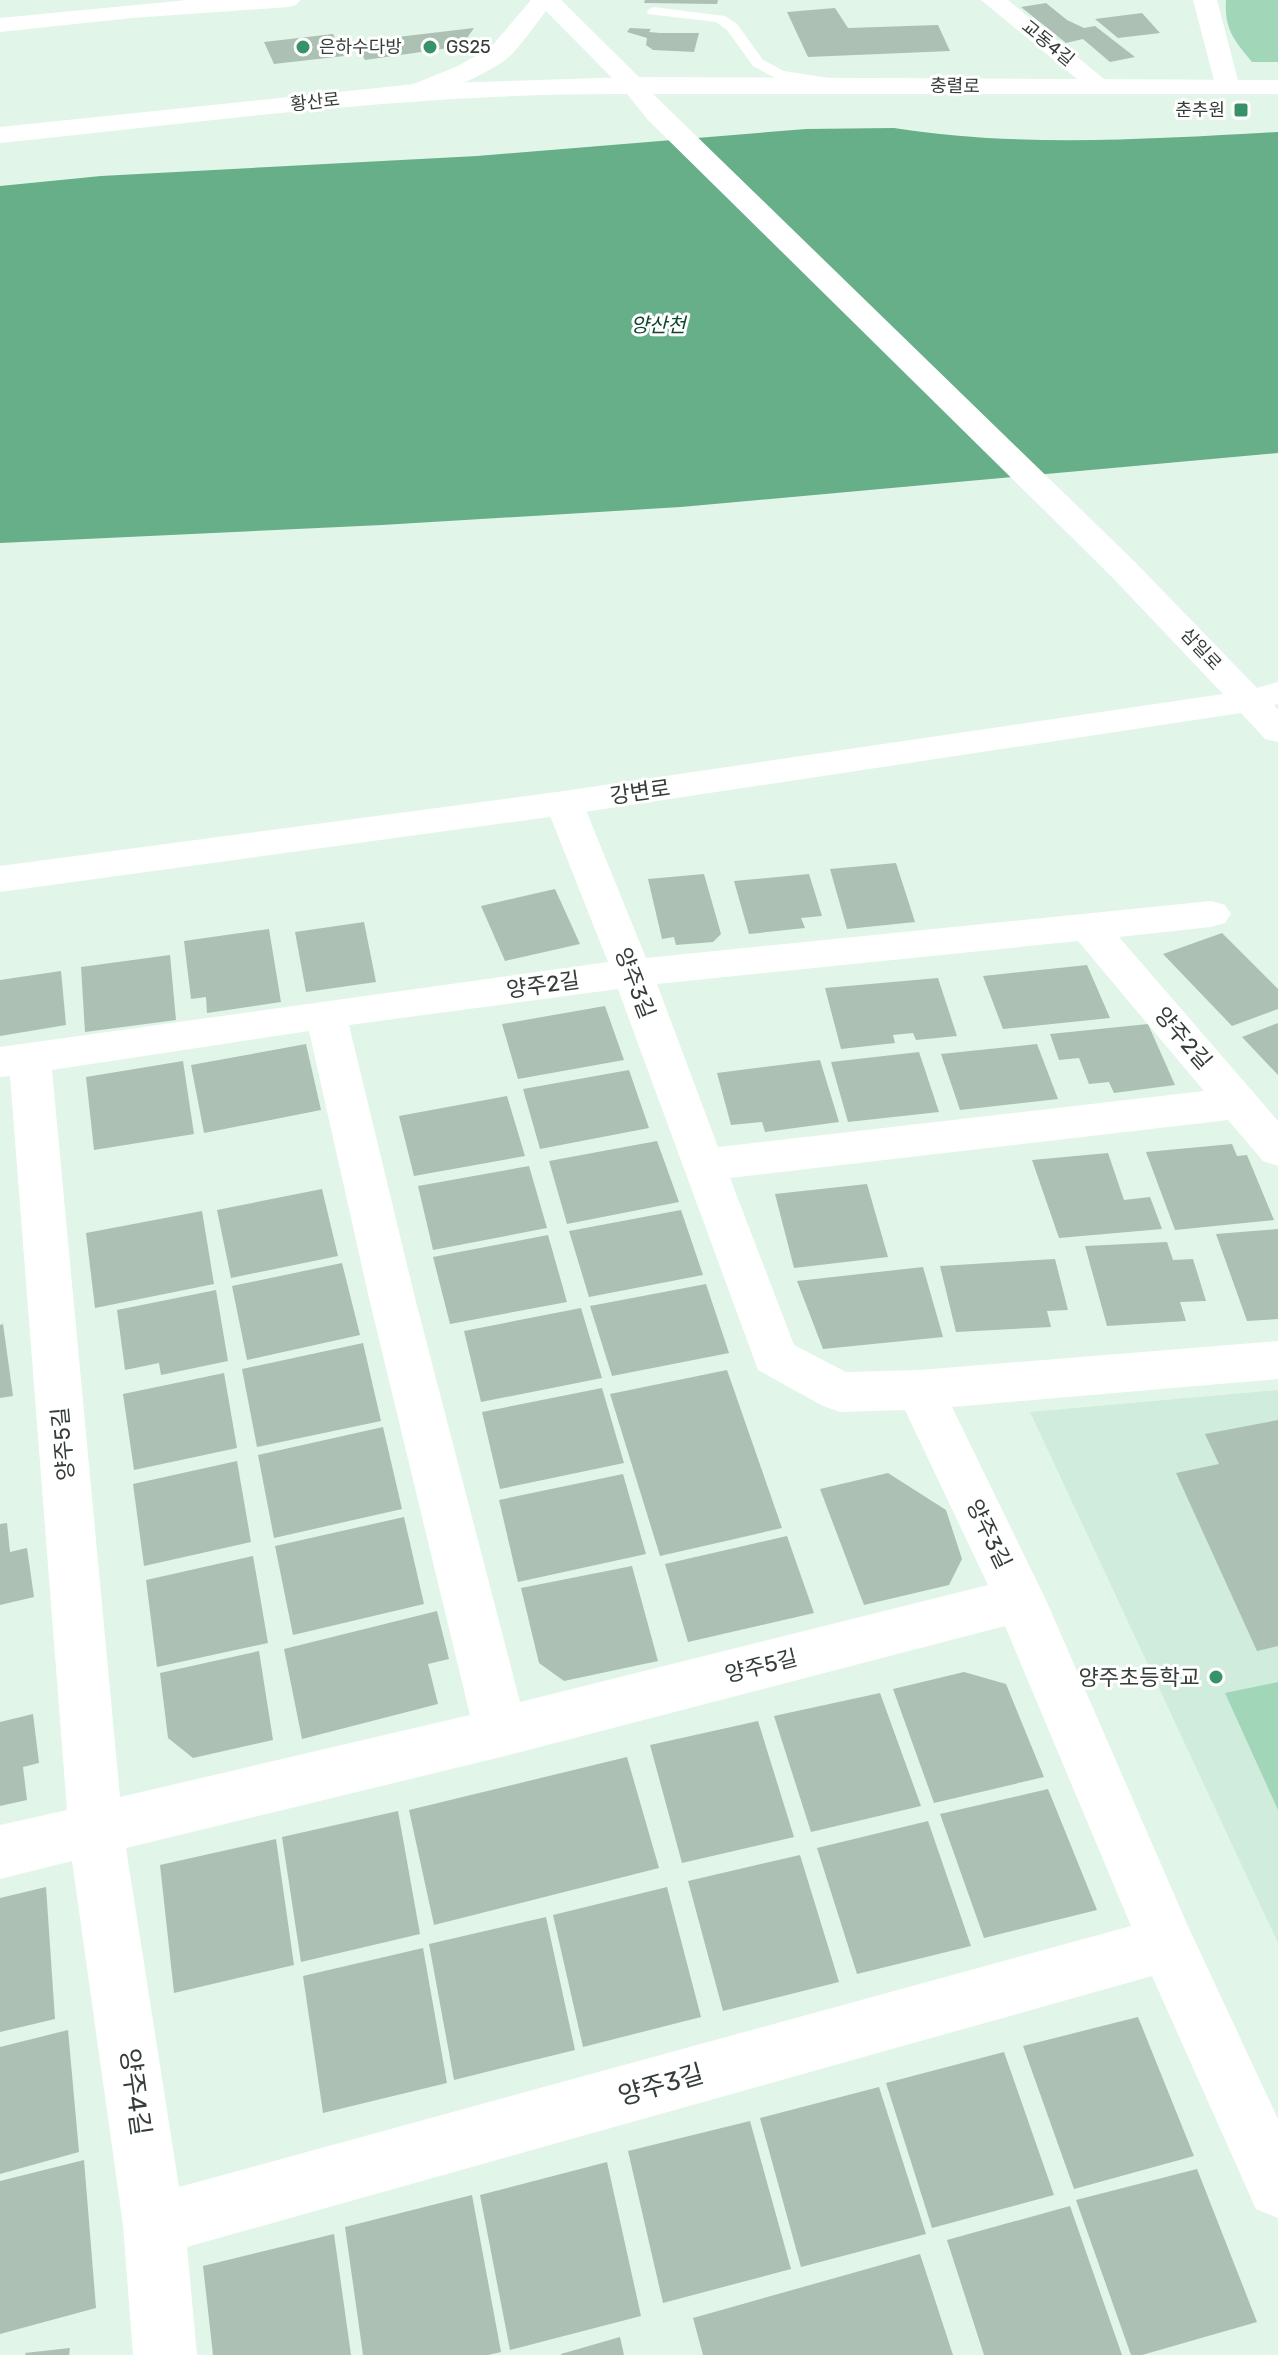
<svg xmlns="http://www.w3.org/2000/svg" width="1278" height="2355" font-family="Rubik,'Noto Sans KR',sans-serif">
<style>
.built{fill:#d0ecdc}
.green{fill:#a1d7b8}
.water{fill:#67af89}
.building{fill:#acc0b4}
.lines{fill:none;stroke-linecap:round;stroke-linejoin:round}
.lane{fill:#fff;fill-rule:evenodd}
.street{fill:#fff;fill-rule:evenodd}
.secondary{fill:#fff;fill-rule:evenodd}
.poi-dot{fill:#389267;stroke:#fff;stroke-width:3}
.labels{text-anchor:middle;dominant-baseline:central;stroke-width:6;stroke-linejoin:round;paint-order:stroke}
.far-street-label{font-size:18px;fill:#353d38;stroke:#fff}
.far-poi-label{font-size:18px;fill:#353d38;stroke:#fff;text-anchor:start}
.far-water-label{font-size:20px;font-style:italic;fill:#0b462d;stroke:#fff}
.street-label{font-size:22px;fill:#353d38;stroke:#fff}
.poi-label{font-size:22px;fill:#353d38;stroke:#fff;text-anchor:end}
.near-street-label{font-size:26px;fill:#353d38;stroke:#fff}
</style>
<rect width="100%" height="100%" fill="#e1f6e9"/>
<path class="built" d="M1278 1390V1943L1030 1412Z"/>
<g class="green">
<path d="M1226 0H1278V62H1252C1235 41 1224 30 1226 0Z"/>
<path d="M1278 1682V1810L1225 1693Z"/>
</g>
<path class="water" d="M894 128C1020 148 1151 139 1278 132V453L681 507 382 525 0 543V186L101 176 477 156 806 129Z"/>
<g class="building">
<path d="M645 0H718L717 4 644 3Z"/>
<path d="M1046 3 1067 20 1084 28 1095 26 1135 57 1110 62 1083 39 1066 43 1021 7Z"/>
<path d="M835 8 848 28 938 25 950 51 808 57 787 12Z"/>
<path d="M1142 13 1160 33 1118 38 1095 19Z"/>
<path d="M474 28 463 44 456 47 365 60 357 46 383 42 389 38Z"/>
<path d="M630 28 651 29 649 32 660 33H699L694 52 653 50 646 45 647 38 627 32Z"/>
<path d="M333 34 344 56 274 64 264 42Z"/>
<path d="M896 863 915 922 847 929 830 869Z"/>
<path d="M704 874 721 934 713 942 676 945 674 937 662 939 648 879Z"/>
<path d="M809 874 822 916 801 918 805 928 749 934 734 881Z"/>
<path d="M555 889 580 944 505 961 481 906Z"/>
<path d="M364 922 376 982 306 992 295 932Z"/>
<path d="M269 929 281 1002 207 1013 206 997 191 999 184 941Z"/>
<path d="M1222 933 1278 989V1009L1232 1026 1163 954Z"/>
<path d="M170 955 176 1020 85 1032 81 967Z"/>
<path d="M1087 965 1110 1018 1003 1029 983 976Z"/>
<path d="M61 971 66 1025 0 1036V980Z"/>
<path d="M938 978 957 1036 916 1040 913 1033 893 1035 895 1043 841 1049 825 988Z"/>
<path d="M605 1006 624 1060 518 1079 502 1024Z"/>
<path d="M1278 1023V1075L1242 1037Z"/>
<path d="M1148 1024 1175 1085 1114 1093 1109 1082 1089 1084 1079 1058 1059 1060 1050 1034Z"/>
<path d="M306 1044 321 1110 204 1133 191 1065Z"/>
<path d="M1037 1044 1058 1099 960 1110 941 1054Z"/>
<path d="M919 1052 939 1112 848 1122 831 1062Z"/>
<path d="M820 1060 839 1122 765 1132 762 1122 731 1125 717 1073Z"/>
<path d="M183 1061 194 1134 94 1150 86 1077Z"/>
<path d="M629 1070 649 1128 540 1149 523 1089Z"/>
<path d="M507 1096 525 1156 414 1176 399 1116Z"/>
<path d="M657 1141 679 1202 567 1224 549 1161Z"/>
<path d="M1232 1144 1237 1156 1247 1155 1274 1220 1175 1230 1146 1152Z"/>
<path d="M1108 1153 1124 1200 1150 1197 1162 1229 1059 1238 1032 1160Z"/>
<path d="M529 1166 547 1228 433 1250 418 1186Z"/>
<path d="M867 1184 888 1257 794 1268 775 1194Z"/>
<path d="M322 1189 338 1256 231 1278 217 1210Z"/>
<path d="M681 1210 703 1275 589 1297 569 1231Z"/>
<path d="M202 1211 214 1284 95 1308 86 1233Z"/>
<path d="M1278 1229V1319L1247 1321 1216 1234Z"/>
<path d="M548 1235 567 1302 450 1324 433 1257Z"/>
<path d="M1167 1242 1173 1260 1193 1259 1206 1301 1180 1302 1186 1321 1107 1326 1085 1246Z"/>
<path d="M1055 1259 1068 1310 1047 1311 1051 1327 956 1332 940 1266Z"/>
<path d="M342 1263 360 1335 247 1360 232 1286Z"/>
<path d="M923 1267 943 1337 823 1349 797 1281Z"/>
<path d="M706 1284 729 1353 612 1376 590 1306Z"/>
<path d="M216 1290 228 1361 161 1375 159 1363 125 1370 117 1310Z"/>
<path d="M581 1308 602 1378 481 1402 464 1331Z"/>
<path d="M3 1324 13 1396 0 1398V1325Z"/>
<path d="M363 1343 381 1421 257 1447 242 1369Z"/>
<path d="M727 1370 782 1528 660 1556 610 1394Z"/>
<path d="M224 1373 237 1448 134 1470 123 1394Z"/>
<path d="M602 1388 624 1463 500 1489 482 1412Z"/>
<path d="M1278 1420V1646L1257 1651 1176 1473 1219 1464 1205 1434Z"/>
<path d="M383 1427 402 1509 274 1538 258 1455Z"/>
<path d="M237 1461 251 1542 144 1566 133 1484Z"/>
<path d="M888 1473 946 1510 962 1559 949 1585 864 1605 820 1489Z"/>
<path d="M623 1474 646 1554 518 1582 499 1500Z"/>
<path d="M404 1517 424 1604 293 1635 275 1546Z"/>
<path d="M7 1523 10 1552 27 1548 34 1597 0 1605V1524Z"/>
<path d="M787 1536 814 1613 688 1642 665 1564Z"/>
<path d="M253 1556 268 1643 157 1667 146 1580Z"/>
<path d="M632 1566 658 1661 564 1681 539 1663 521 1588Z"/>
<path d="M437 1611 449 1659 428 1664 438 1704 302 1739 284 1649Z"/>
<path d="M259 1651 273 1740 193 1758 168 1738 160 1673Z"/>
<path d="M964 1672 1006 1684 1044 1777 934 1803 893 1689Z"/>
<path d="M880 1693 921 1806 811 1832 774 1716Z"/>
<path d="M33 1714 39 1763 23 1767 27 1800 0 1806V1722Z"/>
<path d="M758 1721 794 1837 682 1863 650 1745Z"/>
<path d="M627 1757 659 1868 434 1925 409 1810Z"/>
<path d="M1048 1789 1097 1910 984 1938 940 1814Z"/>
<path d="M398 1811 420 1934 301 1962 282 1837Z"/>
<path d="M928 1821 971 1946 857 1974 817 1848Z"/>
<path d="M276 1839 294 1965 174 1993 160 1865Z"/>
<path d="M800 1855 839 1982 723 2011 688 1881Z"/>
<path d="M46 1887 55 2019 0 2032V1898Z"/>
<path d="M667 1887 701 2017 583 2047 553 1915Z"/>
<path d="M546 1917 575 2050 454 2080 429 1944Z"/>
<path d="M423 1948 447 2083 323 2113 303 1976Z"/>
<path d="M1138 2017 1194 2156 1074 2189 1023 2046Z"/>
<path d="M68 2030 79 2152 0 2174V2047Z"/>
<path d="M1004 2052 1054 2195 932 2228 886 2083Z"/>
<path d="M879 2087 926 2234 801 2267 760 2118Z"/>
<path d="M750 2121 791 2269 663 2303 628 2151Z"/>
<path d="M84 2160 96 2308 0 2334V2181Z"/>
<path d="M607 2162 641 2316 510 2350 480 2195Z"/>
<path d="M1197 2169 1257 2322 1142 2355H1131L1076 2200Z"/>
<path d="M472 2195 501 2352 488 2355H363L345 2227Z"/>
<path d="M1070 2206 1122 2355H984L947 2240Z"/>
<path d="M334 2234 351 2355H213L203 2266Z"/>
<path d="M920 2254 953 2355H703L693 2318Z"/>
<path d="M620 2337 624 2355H561V2354Z"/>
<path d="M70 2348 69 2355H26L25 2353Z"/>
</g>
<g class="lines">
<path class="lane" d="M653 7 725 16 737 24 763 60 784 71 835 79 842 83 835 87 775 78 753 66 727 30 716 22 648 14 647 11Z"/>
<g class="street">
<path d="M188 0H300L296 5 288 7 132 18 0 32V18Z"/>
<path d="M531 0H561L641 79 644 84 641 89H623L546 11C534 26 523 43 510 56 494 71 427 103 406 97L402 92 406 87 458 66 491 47Z"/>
<path d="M981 0H1008L1115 88 1112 93H1094Z"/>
<path d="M1193 0H1217L1240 88 1237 93H1219L1216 88Z"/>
<path d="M564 791 577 794 583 803 646 958 1211 901 1225 905 1231 914 1225 923 1211 927 1119 937 1278 1121V1166L1263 1161 1228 1120 730 1178 794 1345 846 1372 920 1370 1278 1341V1379L952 1407 1046 1600 1187 1924 1278 2119V2218L1256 2209 1152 1976 187 2247 197 2355H133L123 2225 72 1861 0 1879V1825L67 1810 10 1076 0 1077V1047L608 962 545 803 551 794ZM1078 941 1204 1091 718 1147 657 984ZM618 989 758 1370 823 1406 840 1412 905 1410 988 1585 520 1702 415 1298 349 1025ZM309 1031 369 1298 470 1715 120 1797 52 1070ZM1005 1626 1131 1926 179 2187 126 1848 501 1757Z"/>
</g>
<path class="secondary" d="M632 77 1278 80V94H653L1134 561 1257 688 1278 682V704L1274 705 1278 710V742L1265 739 1241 713 564 815 0 892V866L564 791 1223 694 1110 575 648 120 627 94C417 93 209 121 0 143V127L415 84Z"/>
</g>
<g class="poi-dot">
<circle cx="303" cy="47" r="8"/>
<circle cx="430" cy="47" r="8"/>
<rect x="1233" y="102" width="16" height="16" rx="4"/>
<circle cx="1216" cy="1677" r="8"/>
</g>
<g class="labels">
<g class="far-street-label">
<text transform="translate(1048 43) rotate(39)">교동4길</text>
<text transform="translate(955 86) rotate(1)">충렬로</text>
<text transform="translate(315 102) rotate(-6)">황산로</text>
<text transform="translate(1201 649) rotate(47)">삼일로</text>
</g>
<g class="far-poi-label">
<text x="319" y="47">은하수다방</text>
<text x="446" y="47">GS25</text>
<text x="1225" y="110" text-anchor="end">춘추원</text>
</g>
<g class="far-water-label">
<text x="658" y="325">양산천</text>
</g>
<g class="street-label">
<text transform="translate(640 792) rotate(-8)">강변로</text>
<text transform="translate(635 983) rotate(69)">양주3길</text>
<text transform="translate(543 985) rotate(-8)">양주2길</text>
<text transform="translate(1183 1038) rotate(49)">양주2길</text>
<text transform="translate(63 1444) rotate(-95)">양주5길</text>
<text transform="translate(989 1534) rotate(64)">양주3길</text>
<text transform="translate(761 1666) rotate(-14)">양주5길</text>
</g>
<g class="poi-label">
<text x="1200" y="1677">양주초등학교</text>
</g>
<g class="near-street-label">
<text transform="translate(661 2085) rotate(-16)">양주3길</text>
<text transform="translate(135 2092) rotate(82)">양주4길</text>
</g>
</g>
</svg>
